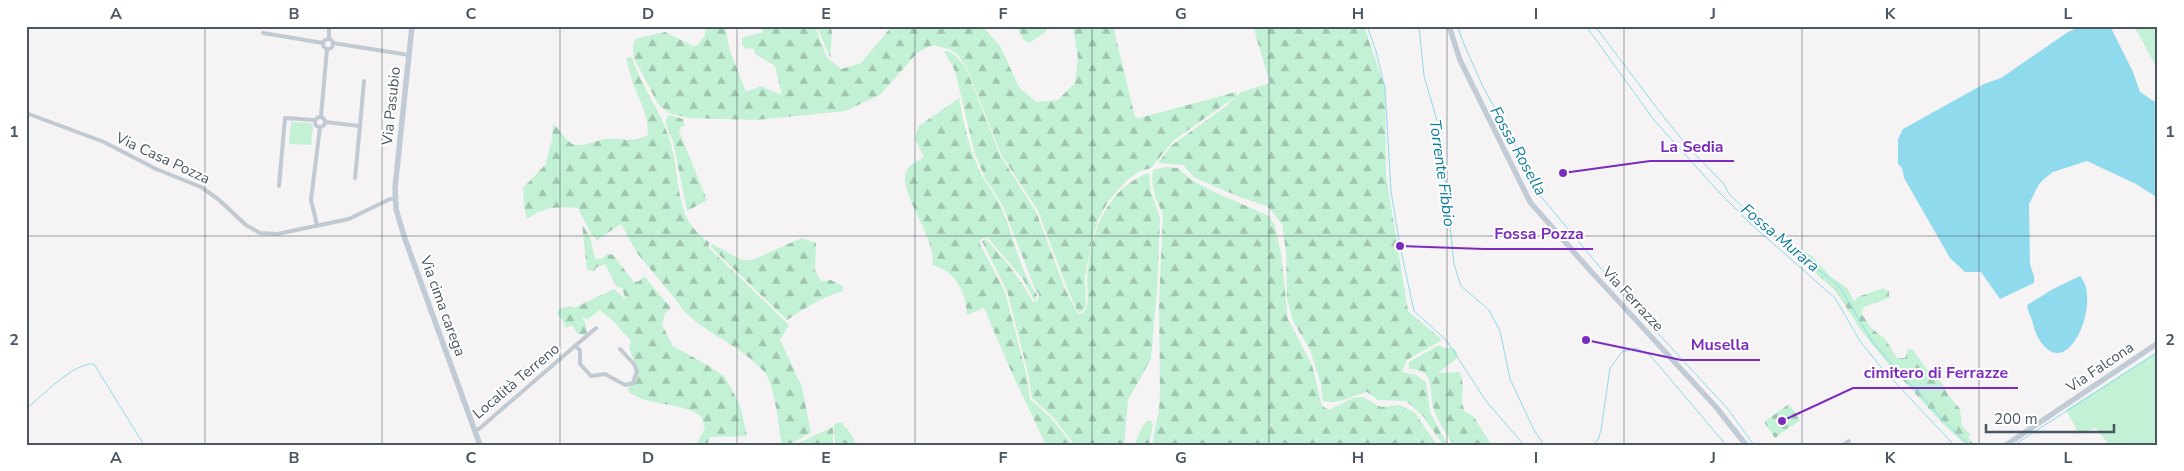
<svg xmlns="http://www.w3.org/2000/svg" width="2184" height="471" font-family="'Nunito Sans',sans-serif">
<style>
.grass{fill:#c3f1d5}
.forest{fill:url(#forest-firs)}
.cemetery{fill:url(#cemetery-stones)}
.water{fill:#90daee}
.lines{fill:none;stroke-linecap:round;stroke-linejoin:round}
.stream{stroke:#90daee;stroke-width:1}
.street{stroke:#c1cad2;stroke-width:4}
.secondary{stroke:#c1cbd6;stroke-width:5.5}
.grid{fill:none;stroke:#4a5661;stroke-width:1;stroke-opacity:0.55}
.labels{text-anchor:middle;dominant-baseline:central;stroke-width:4;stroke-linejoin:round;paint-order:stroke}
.street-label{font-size:15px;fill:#4a5661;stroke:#fff}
.water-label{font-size:16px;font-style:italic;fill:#0c7c9b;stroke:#fff}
.leader{fill:none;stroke:#7b2cbf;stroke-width:2}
.callout-dot{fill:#7b2cbf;stroke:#fff;stroke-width:2}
.callout-label{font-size:16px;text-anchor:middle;font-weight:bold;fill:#7b2cbf;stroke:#fff;stroke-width:4;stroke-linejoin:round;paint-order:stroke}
.neatline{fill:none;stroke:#4a5661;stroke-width:2}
.grid-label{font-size:16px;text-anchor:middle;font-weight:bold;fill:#4a5661}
</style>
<defs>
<pattern id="forest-firs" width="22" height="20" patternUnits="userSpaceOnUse" patternTransform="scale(1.25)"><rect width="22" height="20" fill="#c3f1d5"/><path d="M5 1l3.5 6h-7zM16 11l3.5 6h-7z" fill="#a0c6b0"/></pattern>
<pattern id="cemetery-stones" width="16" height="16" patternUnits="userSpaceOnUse" patternTransform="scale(1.25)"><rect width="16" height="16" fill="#c3f1d5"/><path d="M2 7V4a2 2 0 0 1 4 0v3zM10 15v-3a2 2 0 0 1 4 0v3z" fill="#a0c6b0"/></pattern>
</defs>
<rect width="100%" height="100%" fill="#f5f3f3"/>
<g class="grass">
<path d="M2134 26H2158V70Z"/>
<path d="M291 122 311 123 313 127 311 145 289 144Z"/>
<path d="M2158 351V440L2151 445H2109L2096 428 2079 434 2066 410Z"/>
</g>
<g class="forest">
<path d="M706 26H725L730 51 746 92 761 86 782 95 775 66 755 54 753 48 745 49 742 44V38L763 32 762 26H815L827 58 841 69 861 63 892 26H982L1000 46 1019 87 1036 102 1058 100 1075 83 1078 59 1073 26H1113L1135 117 1139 118 1236 92 1237 96 1241 92 1270 83 1253 26H1364L1385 88 1386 175 1408 311 1442 340 1407 360 1402 372 1416 375 1426 382 1430 412 1448 445H1443L1423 416 1406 401 1378 400 1367 392C1351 396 1339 405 1323 401L1321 384 1310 350 1293 321 1287 298 1286 252 1282 224 1267 206 1242 198 1195 178 1183 165 1158 163 1172 145 1225 107 1235 97 1174 140 1151 168 1140 171 1127 180 1109 200 1099 218 1092 239 1085 277 1086 306 1083 311 1078 312 1068 290 1038 211 1001 154 967 68 958 55 949 49 933 45 918 52 880 95 845 111 757 120 688 118 669 113 658 104 634 58 633 45 635 39 665 32 693 46 698 45 705 35Z"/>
<path d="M817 26H830L832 32 830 58Z"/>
<path d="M1016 26H1046V32L1029 43 1024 40Z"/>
<path d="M944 51H948L956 56 966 68 1000 155 1036 212 1066 291 1078 314 1084 312C1090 302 1087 290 1087 279 1089 236 1106 188 1149 173L1151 193 1160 217 1157 291 1151 359 1128 400 1124 445H1075L1052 416 1032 398 1028 373 1007 291 982 241 986 239C1004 259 1020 278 1033 302L1038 300 1039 294 1035 289 1003 206 985 178 975 154 955 71Z"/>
<path d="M632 57C640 85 661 111 670 141 678 166 676 196 688 220 693 229 701 237 709 242V248L789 325 780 340 802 387 811 433 788 445H782C778 423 776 393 766 374 763 370 758 366 755 363 733 341 690 326 677 301L637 253 621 224 597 240 591 234 578 208C559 206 543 207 527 219L524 206 523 188 545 165 552 140 553 124C561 129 565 142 575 145 586 147 596 140 606 139 621 138 633 143 648 135 648 117 642 105 635 89 631 79 629 68 626 58Z"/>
<path d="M959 98C964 125 970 155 984 179 989 189 998 198 1002 209 1011 229 1023 280 1037 294L1036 299 1034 300 1023 279 987 237 980 240V244L1005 292 1026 373 1030 399 1050 417 1073 445H1046L1012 373 984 308 967 315C966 292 955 270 932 265 939 239 893 188 908 168 911 164 919 160 924 157L915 139 919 126Z"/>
<path d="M669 115 683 119 685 126H681L679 131 707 200 687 211 673 141 665 122Z"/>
<path d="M1165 167 1178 168 1190 179 1212 191 1269 216 1275 226 1281 254 1288 319 1312 365 1322 406 1329 410 1353 398 1363 397 1381 407 1400 405 1415 413 1437 445H1152L1159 409 1160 391 1159 302 1163 214 1155 197 1152 179 1153 170Z"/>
<path d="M582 224 590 237 595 258 601 259 608 254 613 255 634 282 639 281 644 276 671 308 665 313 662 325 673 346 709 366 725 377 740 405 747 436 710 437 707 445H696L705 428 701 416C680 401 649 407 629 392L628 388 637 380C636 376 637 370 636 365 633 355 627 352 631 341L613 321 600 310 587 320 583 317 582 318 585 322 587 333 585 335 578 334 572 325 566 328 562 319 557 314 559 309 570 306 574 308 614 289 626 300 622 288 617 287 605 264 597 267 594 271 587 270Z"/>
<path d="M802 238 816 243 815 270 821 281 831 280 844 287 843 291C822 297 805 308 787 320L711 247 712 244 742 260H752Z"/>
<path d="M1794 249H1801L1813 257 1830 276 1848 289 1854 301 1858 297 1883 288 1889 291V298L1864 307 1861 313 1871 328 1885 339 1897 358H1905L1908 349 1913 350 1926 368 1941 382 1948 395 1960 409 1962 426 1971 435 1968 437 1974 445H1966L1941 422 1885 360 1860 329 1836 291 1793 253Z"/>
<path d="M1439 345 1444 348H1453L1457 352V358L1438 373 1459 372C1465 382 1462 390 1462 400 1461 403 1464 408 1465 412L1473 416 1492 445H1453C1447 434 1438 422 1434 410 1428 391 1437 369 1409 369V362Z"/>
<path d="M1147 421H1151L1153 425 1149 445H1134L1143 426Z"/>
<path d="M843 422 844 427 847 428 857 445H835L834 424Z"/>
<path d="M833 427V445H794Z"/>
</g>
<path class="cemetery" d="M1789 404 1800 420 1775 438 1764 422Z"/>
<g class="water">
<path d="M2081 26H2110L2133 72 2140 92 2158 104V198L2136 184 2087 161 2053 172 2044 179 2039 184 2029 204 2030 264 2034 276V283L2000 299 1981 272H1965L1950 258 1904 178 1902 168 1898 164V139L1903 129 1984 84 2001 78 2068 32Z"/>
<path d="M2080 276C2101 299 2072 373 2046 348 2039 341 2037 336 2034 328 2033 320 2028 313 2027 305L2053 289Z"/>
</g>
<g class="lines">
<g class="stream">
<path d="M1367 26 1376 51 1385 88 1391 191 1400 246 1414 311 1447 341 1486 401 1524 445"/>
<path d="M1419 26 1424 76 1440 131 1454 264 1461 286 1489 310 1500 331 1510 379 1534 430 1544 445"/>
<path d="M1458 26 1461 37 1483 87 1513 141 1538 193 1629 302 1727 408 1754 445"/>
<path d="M1586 26 1654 120 1718 191 1752 225 1835 298 1860 341 1880 366 1954 445"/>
<path d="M1595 26 1660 112 1688 147 1724 184 1729 194 1765 228 1839 286 1873 343 1944 421 1969 445"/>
<path d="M26 409C42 396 74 362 94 364L144 445"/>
<path d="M1593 445 1598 440 1601 430 1610 368 1622 352 1636 348 1650 355 1726 445"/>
<path d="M2014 445 2158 352"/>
</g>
<g class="street">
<path d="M263 33 323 43"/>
<path d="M329 38V26"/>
<circle cx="328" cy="44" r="5"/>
<path d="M333 43 409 55"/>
<path d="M26 113 104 142 156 169 201 187 218 199 246 225 260 233 277 234 349 219 390 199H395"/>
<path d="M321 116 327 49"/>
<circle cx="320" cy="122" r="5"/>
<path d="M325 122 360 126 355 178"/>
<path d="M360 126 364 81"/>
<path d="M279 186 285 118 315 120"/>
<path d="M317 225 311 200 320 127"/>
<path d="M575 346 596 328"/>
<path d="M475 430 479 429 575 346 580 350V364L591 376 605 374 625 385 633 383 637 371 634 364 620 349"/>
<path d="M1843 445 1849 441"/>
</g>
<g class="secondary">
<path d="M412 26 395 188 396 209 405 239 480 445"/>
<path d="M1449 26 1460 60 1530 202 1587 267 1716 407 1746 445"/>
<path d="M2006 445 2158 343"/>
</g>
</g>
<path class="grid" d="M205 26V445M382 26V445M560 26V445M737 26V445M915 26V445M1092 26V445M1269 26V445M1447 26V445M1624 26V445M1802 26V445M1979 26V445M26 236H2158"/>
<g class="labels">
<g class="street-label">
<text transform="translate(391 106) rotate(-84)">Via Pasubio</text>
<text transform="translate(163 158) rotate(25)">Via Casa Pozza</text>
<text transform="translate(1633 299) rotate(47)">Via Ferrazze</text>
<text transform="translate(443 306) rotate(70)">Via cima carega</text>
<text transform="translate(2100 367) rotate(-34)">Via Falcona</text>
<text transform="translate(516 381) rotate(-40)">Località Terreno</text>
</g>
<g class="water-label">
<text transform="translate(1518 151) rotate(61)">Fossa Rosella</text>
<text transform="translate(1442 173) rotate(82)">Torrente Fibbio</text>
<text transform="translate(1780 238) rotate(40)">Fossa Murara</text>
</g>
</g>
<path class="leader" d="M1563 173L1650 161H1734M1400 246L1484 249H1593M1586 340L1681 360H1760M1782 421L1853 388H2018"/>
<g class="callout-dot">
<circle cx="1563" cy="173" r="5"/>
<circle cx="1400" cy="246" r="5"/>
<circle cx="1586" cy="340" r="5"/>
<circle cx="1782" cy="421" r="5"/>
</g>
<g class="callout-label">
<text x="1692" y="152">La Sedia</text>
<text x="1539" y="239">Fossa Pozza</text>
<text x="1720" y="350">Musella</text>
<text x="1936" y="378">cimitero di Ferrazze</text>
</g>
<rect width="2184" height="471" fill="none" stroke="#ffffff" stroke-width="55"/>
<path d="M1986 424v8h128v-8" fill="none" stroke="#4a5661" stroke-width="2.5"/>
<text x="1994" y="424" font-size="15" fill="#4a5661" stroke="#ffffff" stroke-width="4" paint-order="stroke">200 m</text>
<rect x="28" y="28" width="2128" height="416" class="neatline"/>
<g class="grid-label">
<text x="116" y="19">A</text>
<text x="294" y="19">B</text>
<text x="471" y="19">C</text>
<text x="648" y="19">D</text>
<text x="826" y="19">E</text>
<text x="1003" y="19">F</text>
<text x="1181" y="19">G</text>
<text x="1358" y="19">H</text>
<text x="1536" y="19">I</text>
<text x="1713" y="19">J</text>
<text x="1890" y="19">K</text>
<text x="2068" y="19">L</text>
<text x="14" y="137">1</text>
<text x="2170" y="137">1</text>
<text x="14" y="345">2</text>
<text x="2170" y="345">2</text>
<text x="116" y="463">A</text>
<text x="294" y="463">B</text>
<text x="471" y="463">C</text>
<text x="648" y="463">D</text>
<text x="826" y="463">E</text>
<text x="1003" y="463">F</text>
<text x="1181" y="463">G</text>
<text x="1358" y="463">H</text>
<text x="1536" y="463">I</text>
<text x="1713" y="463">J</text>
<text x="1890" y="463">K</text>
<text x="2068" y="463">L</text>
</g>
</svg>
